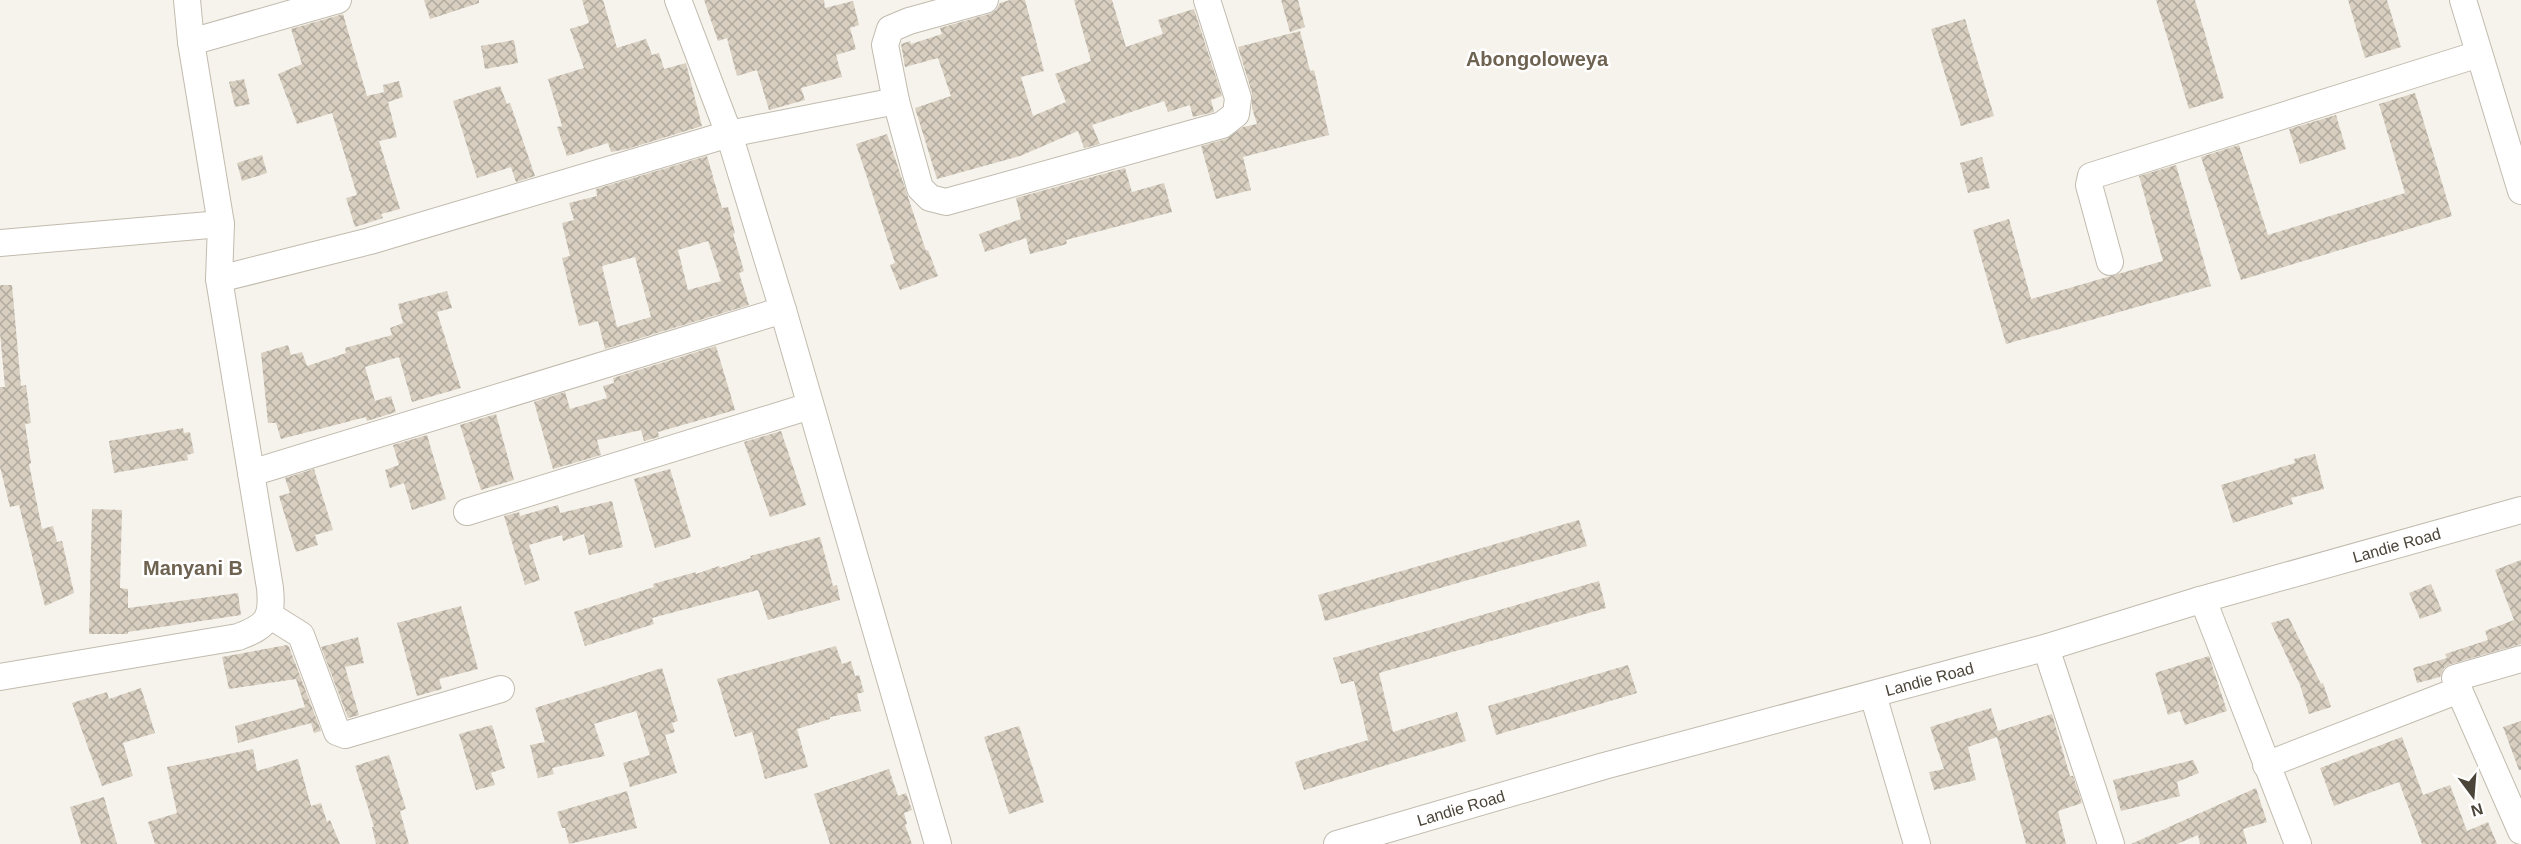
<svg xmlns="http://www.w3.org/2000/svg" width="2521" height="844" font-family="Helvetica,sans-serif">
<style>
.building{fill:url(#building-cross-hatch);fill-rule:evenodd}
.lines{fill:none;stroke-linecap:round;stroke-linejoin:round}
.minor-casing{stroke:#c2bbae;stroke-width:28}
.minor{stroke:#fff;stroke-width:26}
.labels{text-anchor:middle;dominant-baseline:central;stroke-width:5;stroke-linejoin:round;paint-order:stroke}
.street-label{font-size:16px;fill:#4b4439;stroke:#fff}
.quarter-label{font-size:20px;font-weight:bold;fill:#6e6250;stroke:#fff}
</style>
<defs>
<pattern id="building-cross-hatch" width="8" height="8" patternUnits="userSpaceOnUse" patternTransform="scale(1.5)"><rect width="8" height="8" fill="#d8cfc1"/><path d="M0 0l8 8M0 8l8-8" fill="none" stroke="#b1aa9e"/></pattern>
</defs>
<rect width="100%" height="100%" fill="#f6f3ec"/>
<g class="building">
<path d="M424 0H479V3L430 19Z"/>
<path d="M582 0H603L617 48 646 39 652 55 659 53 664 69 686 63 702 126 627 149 611 152 608 143 567 156 557 127 562 126 548 79 584 68 570 29 589 23Z"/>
<path d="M704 0H824L825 8 853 1 859 25 850 28 856 49 836 55 842 77 801 88 805 100 769 110 757 70 737 76 727 38 718 41Z"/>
<path d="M1010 0H1025L1044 71 1021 77 1033 116 1066 102 1055 74 1091 61 1074 0H1112L1126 47 1163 34 1158 20 1194 9 1222 96 1211 100 1214 112 1193 117 1190 105 1168 112 1164 101 1092 125 1100 144 1084 148 1078 131 1020 156 937 179 915 108 951 96 938 58 905 67 901 44 910 41 911 44 942 34 940 28 989 14 996 10 1000 3Z"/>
<path d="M1281 0H1298L1305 27 1290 32Z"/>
<path d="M2156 0H2195L2224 98 2189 109Z"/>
<path d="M2348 0H2387L2401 47 2365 58Z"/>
<path d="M343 14 367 96 384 92 383 85 399 81 403 97 388 102 397 137 379 141 400 209 381 214 383 218 355 227 346 198 357 195 332 113 297 124 278 74 302 64 291 29Z"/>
<path d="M1965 19 1994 116 1961 126 1931 29Z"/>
<path d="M1300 31 1310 71 1314 70 1329 135 1243 157 1251 190 1216 199 1201 146 1226 139 1243 127 1257 124 1252 108V93L1238 47Z"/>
<path d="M514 40 518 63 485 69 481 46Z"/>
<path d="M244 79 250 104 235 107 229 82Z"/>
<path d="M500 86 507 104 510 103 535 176 516 182 511 167 477 178 453 101Z"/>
<path d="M2415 93 2452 216 2241 280 2201 157 2239 145 2268 235 2405 193 2379 104Z"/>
<path d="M2336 115 2346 149 2300 164 2289 129Z"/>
<path d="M887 134 926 251 928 250 938 276 900 290 890 265 895 263 856 144Z"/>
<path d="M262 155 267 173 242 181 237 163Z"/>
<path d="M707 156 722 208 728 207 735 233 733 234 744 271 739 273 749 305 605 349 598 321 579 326 562 258 570 256 562 223 574 220 569 203 597 196 596 189ZM708 241 721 281 688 290 678 250ZM635 257 651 317 617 327 602 266Z"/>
<path d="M1982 157 1990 188 1968 193 1960 163Z"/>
<path d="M2176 165 2211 286 2006 344 1973 230 2009 219 2031 299 2163 261 2139 176Z"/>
<path d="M1125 168 1132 192 1164 183 1172 212 1066 240 1067 244 1030 254 1026 238 985 252 979 234 1021 219 1016 198Z"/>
<path d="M0 285H12L21 386 26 385 31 423 25 424 31 463 29 464 42 529 53 526 57 542 62 541 74 593 45 606 19 505 10 507 0 467V387H5L0 333Z"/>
<path d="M447 291 452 308 437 312 461 388 412 402 399 357 365 367 375 401 391 396 396 412 367 421 366 417 281 439 276 423H268L261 353 288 345 291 355 302 352 307 366 346 353 345 348 392 335 390 328 403 323 398 304Z"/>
<path d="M716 346 735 410 658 432 659 437 644 441 641 430 597 440 601 455 553 469 534 402 565 392 570 409 607 398 603 386 614 383 613 378Z"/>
<path d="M496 414 514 480 481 490 460 425Z"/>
<path d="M183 428 184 433 190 432 194 453 187 455 188 460 114 473 109 441Z"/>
<path d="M781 431 806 505 770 517 744 442Z"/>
<path d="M427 435 446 499 412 510 404 483 390 488 385 470 399 465 393 445Z"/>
<path d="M2315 454 2324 489 2291 498 2293 504 2233 523 2221 485 2295 463 2294 459Z"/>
<path d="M314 469 333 530 315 535 318 545 296 552 279 496 290 493 285 478Z"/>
<path d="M670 469 691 537 655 548 634 479Z"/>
<path d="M612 501 623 547 589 555 584 534 563 541 562 535 529 545 540 580 525 585 504 516 519 512 520 516 558 505 560 513Z"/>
<path d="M92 509 122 510 120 588 128 589V608L238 593 241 615 128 632V634H89Z"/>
<path d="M1579 520 1587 546 1325 621 1318 595Z"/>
<path d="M820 537 833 586 837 585 840 600 768 620 758 590 652 618 654 624 585 646 574 612 654 587 653 584 696 572V574L719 566 720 568 751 558 750 556Z"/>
<path d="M2521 560V644L2451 664 2444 668 2440 677 2417 683 2413 668 2447 658 2445 654 2488 640 2485 631 2514 620 2495 570Z"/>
<path d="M1599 581 1606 608 1379 673 1393 732 1457 712 1466 741 1304 790 1295 762 1368 740 1354 681 1341 684 1333 658Z"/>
<path d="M2431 584 2442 611 2420 619 2409 593Z"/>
<path d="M461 606 478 669 439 679 442 689 417 696 397 623Z"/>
<path d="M2289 618 2321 684 2323 683 2331 707 2309 714 2300 685 2271 623Z"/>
<path d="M358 637 364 663 345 667 359 715 348 718 321 647Z"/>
<path d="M287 645 289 647 321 731 314 733 311 723 238 743 235 726 305 707 296 679 229 689 222 657Z"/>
<path d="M836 646 842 664 851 661 855 676 859 675 864 692 857 694 861 711 830 717V719L797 729 808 767 765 779 752 732 735 737 717 679Z"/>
<path d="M2209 656 2227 711 2185 725 2180 711 2168 715 2155 673Z"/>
<path d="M1628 665 1637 693 1496 735 1488 706Z"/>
<path d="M662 668 678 721 672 723 675 732 665 735 677 773 630 787 623 763 650 755 636 711 594 724 605 756 552 768 554 774 538 778 530 745 545 742 535 708Z"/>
<path d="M141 688 155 733 123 743 133 776 102 786 72 703 107 692 109 699Z"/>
<path d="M1991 708 1998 731 2052 714 2070 776H2073L2082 803 2058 811 2066 844H2026L1997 737 1968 747 1976 780 1934 790 1929 772 1944 769 1930 727Z"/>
<path d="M2521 721V770H2519L2503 727Z"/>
<path d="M492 725 505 768 491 773 495 785 476 790 459 734Z"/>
<path d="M1019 726 1044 802 1009 814 984 737Z"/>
<path d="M2402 737 2423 795 2450 785 2467 831 2488 822 2497 844H2422L2399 782 2334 806 2320 768Z"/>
<path d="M253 749 257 771 298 759 311 806 321 803 327 822 330 820 340 844H155L148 822 177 813 167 767Z"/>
<path d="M389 755 406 809 400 811 409 844H376L372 827H374L355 766Z"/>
<path d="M2193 760 2199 773 2177 782 2180 796 2121 811 2113 780Z"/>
<path d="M889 769 898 796 906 793 912 810 904 813 907 824 905 825 912 844H830L814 794Z"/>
<path d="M2256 788 2267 822 2243 829 2247 844H2200L2198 835 2177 844H2131Z"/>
<path d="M627 791 637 828 569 844 565 828H562L557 812Z"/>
<path d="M104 797 117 844H81L70 807Z"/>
</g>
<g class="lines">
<g class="minor-casing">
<g id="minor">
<path d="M678 0 729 134 783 310 938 844"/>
<path d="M985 0 909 21 890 29 885 45 896 101 920 188 930 198 946 202 1222 125 1236 114 1238 98 1207 0"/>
<path d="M2463 0 2521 191"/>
<path d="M191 42 338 0"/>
<path d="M0 243 221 224"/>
<path d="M2110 262 2089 185 2091 176 2479 54"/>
<path d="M219 279 370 241 729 134 896 101"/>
<path d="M251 473 783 310"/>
<path d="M467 512 810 406"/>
<path d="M2200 600 2207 610 2298 844"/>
<path d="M269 615 301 635 337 732 345 735 501 689"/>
<path d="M2048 647 2049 657 2111 844"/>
<path d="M0 677 238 637C267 626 273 619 270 588L219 279 221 224 191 42 187 0"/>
<path d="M2459 690 2455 678 2521 659"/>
<path d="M1873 695 1917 844"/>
<path d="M2266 765 2459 690 2521 831"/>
<path id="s1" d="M1337 844 1604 766 2048 647 2200 600 2521 510"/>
</g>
</g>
<use href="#minor" class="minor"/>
</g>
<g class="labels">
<g class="street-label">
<text stroke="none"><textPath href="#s1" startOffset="1101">Landie Road</textPath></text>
<text stroke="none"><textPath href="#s1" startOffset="615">Landie Road</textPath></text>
<text stroke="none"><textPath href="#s1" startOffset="129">Landie Road</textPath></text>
</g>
<g class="quarter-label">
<text x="1537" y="59">Abongoloweya</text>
<text x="193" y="568">Manyani B</text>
</g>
</g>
<g transform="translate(2473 796) rotate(164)" stroke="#ffffff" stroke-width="4.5" paint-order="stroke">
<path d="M0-4.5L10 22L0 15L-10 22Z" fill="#4b4439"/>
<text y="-9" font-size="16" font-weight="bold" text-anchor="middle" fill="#4b4439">N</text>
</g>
</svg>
